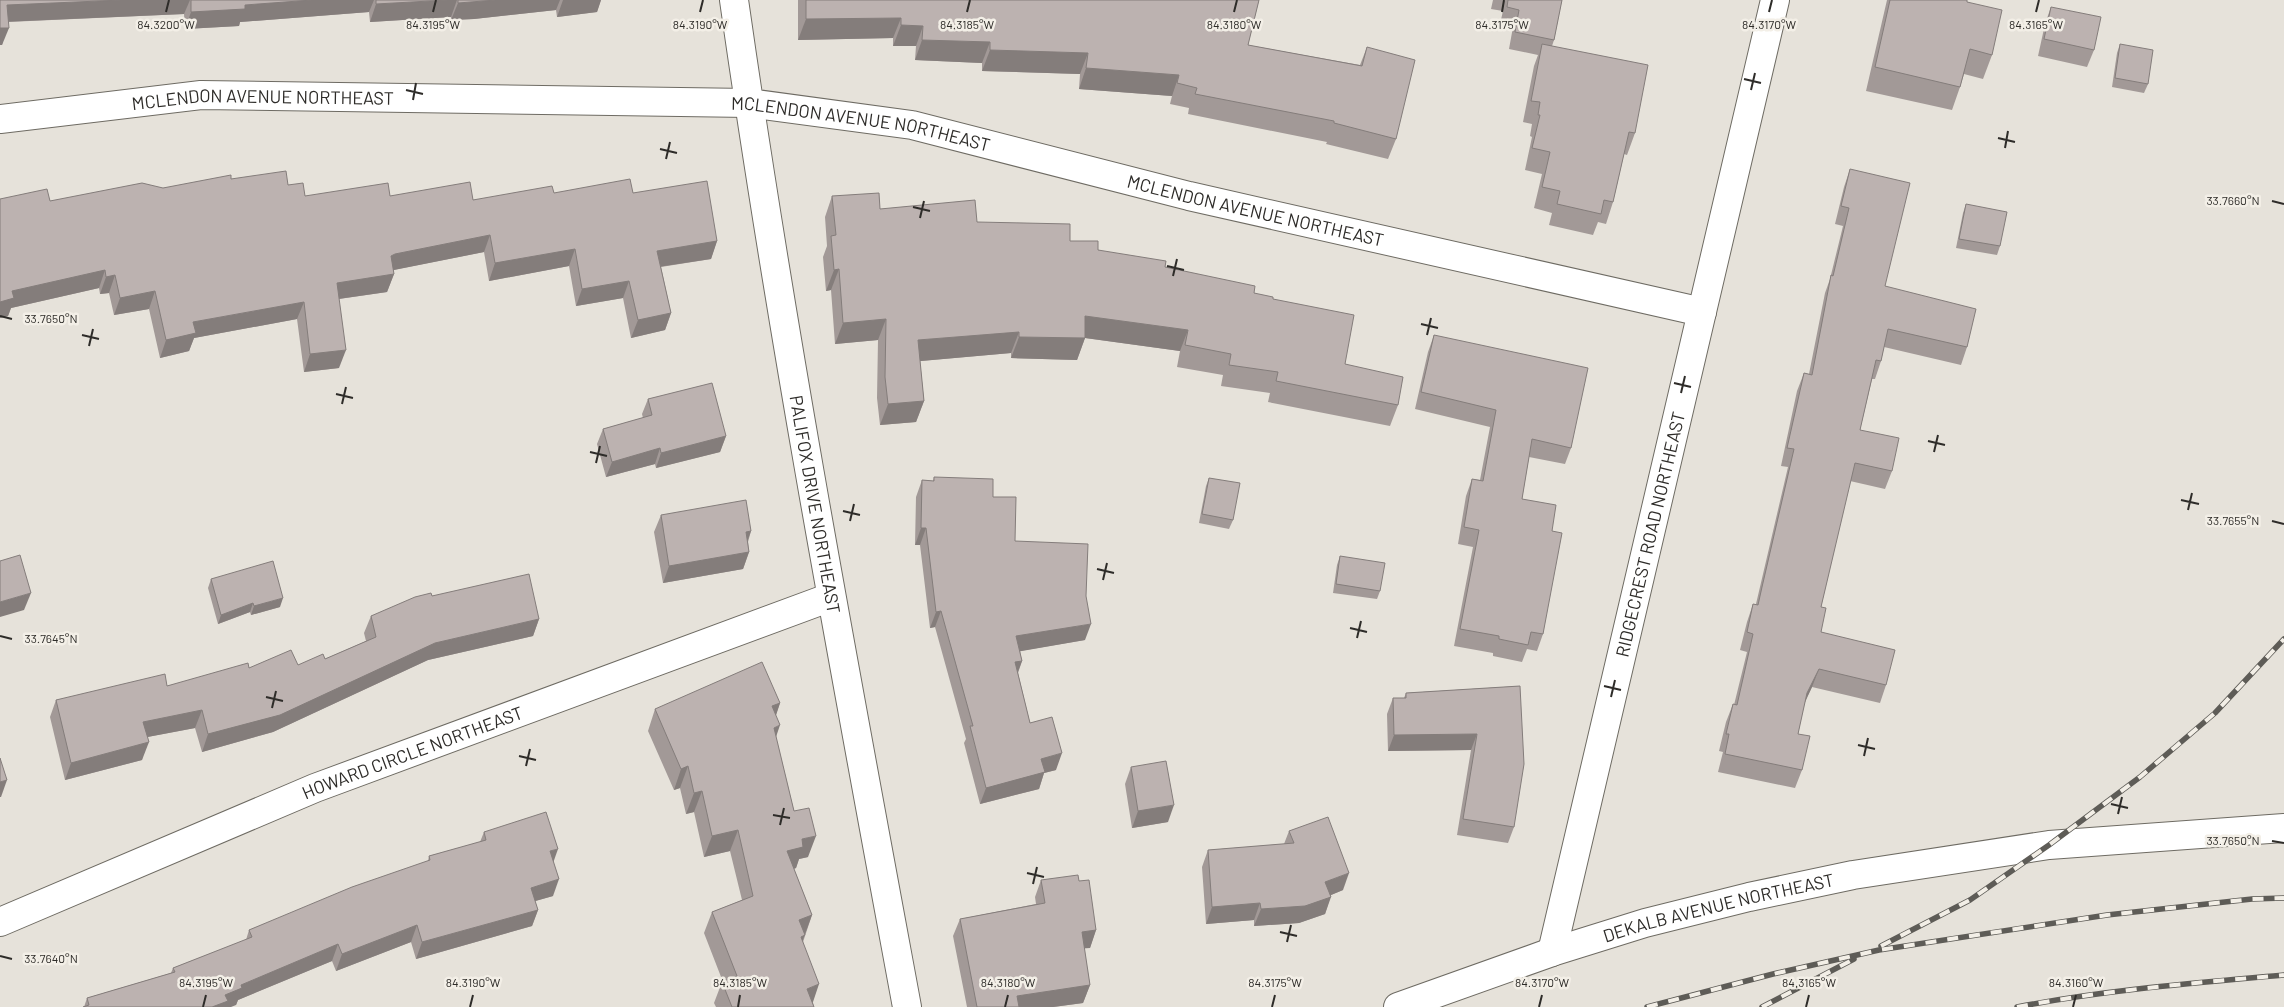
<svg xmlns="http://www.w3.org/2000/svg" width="2284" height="1007" font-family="Barlow,sans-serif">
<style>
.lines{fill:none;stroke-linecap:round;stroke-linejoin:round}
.street-casing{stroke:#6e6b63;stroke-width:30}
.secondary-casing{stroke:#6e6b63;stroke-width:30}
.street{stroke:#fff;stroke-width:28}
.secondary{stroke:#fff;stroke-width:28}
.rail-casing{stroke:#5e5c57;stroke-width:5.5}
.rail{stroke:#f3efe7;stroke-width:4;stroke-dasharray:11;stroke-linecap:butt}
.wall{fill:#a29997}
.shaded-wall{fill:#847d7b}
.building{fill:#bcb2b0;stroke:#847d7b}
.ticks{fill:none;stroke:#2e2c29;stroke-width:2}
.labels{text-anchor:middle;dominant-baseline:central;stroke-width:5;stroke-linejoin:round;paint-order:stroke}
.street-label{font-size:18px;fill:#2e2c29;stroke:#f3efe7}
.ticks-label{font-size:12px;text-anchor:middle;fill:#2e2c29;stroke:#f3efe7;stroke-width:5;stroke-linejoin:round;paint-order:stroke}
</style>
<rect width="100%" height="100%" fill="#e6e2da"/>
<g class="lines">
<g class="street-casing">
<g id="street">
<path id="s1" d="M734 0C782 337 845 672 907 1007"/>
<path id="s2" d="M0 119 201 95 749 103 912 125 1189 196 1702 312"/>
<path id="s3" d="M0 922 315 788 831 597"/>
<path id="s4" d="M1552 952 1775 0"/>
</g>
</g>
<g class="secondary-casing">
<g id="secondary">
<path id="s5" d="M1398 1007 1552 952 1645 923 1749 897 1853 875 2049 845 2284 828"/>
</g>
</g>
<use href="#street" class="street"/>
<use href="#secondary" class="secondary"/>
<g class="rail-casing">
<g id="rail">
<path d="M1881 946 1970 900 2049 845 2140 777 2215 713 2284 639"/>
<path d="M1647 1007 1773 974 1879 950 2107 915 2252 899 2284 898"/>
<path d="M1762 1007 1854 959"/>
<path d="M2017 1007C2105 990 2195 983 2284 975"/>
</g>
</g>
<use href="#rail" class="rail"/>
</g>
<g class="wall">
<path d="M0 0H604H601L597 12 557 17 556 10 474 19 451 20V17L370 22 369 12 240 22 239 26 185 29 184 14 8 22 2 45Z"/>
<path d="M798 0H1259L1248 45 1360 65 1367 47 1396 139 1388 159 1326 144 1327 142 1188 114 1189 108 1170 104 1172 96 1079 89 1080 74 982 71V63L915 60 916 46H893V38L798 40Z"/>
<path d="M1493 0H1562L1554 40 1552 46 1635 133 1627 155 1624 154 1613 202 1606 224 1598 222 1593 235 1549 225 1552 213 1534 208 1542 174 1525 170 1532 137 1530 136 1532 124 1523 122 1534 66 1538 55 1509 49 1513 27 1500 24 1503 11 1491 9Z"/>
<path d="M1887 0H1967V2L1992 55 1983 79 1964 74 1960 87 1952 110 1866 91Z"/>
<path d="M2051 7 2094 50 2087 67 2038 56 2045 24Z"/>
<path d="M2120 44 2148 84 2144 93 2112 87 2117 53Z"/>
<path d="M1850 169 1885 286 1967 347 1961 365 1884 347 1881 361 1875 379H1872L1860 430 1892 471 1885 489 1850 481 1821 607V632L1886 685 1880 703 1812 687 1805 701 1798 734 1802 770 1795 788 1718 772 1723 752 1719 751 1726 722 1733 704 1734 705 1747 652 1740 650 1747 622 1753 604H1756L1788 467 1781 466 1797 391 1804 373 1809 374 1825 293 1830 279 1843 226 1835 224 1844 187Z"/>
<path d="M231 179 288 185 305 196H390L473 200 554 193H633L717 241 711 259 661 267 671 313 665 330 631 338 623 298 576 306 569 266 489 281 484 252 393 270 394 274 387 292 339 299V368L304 372 297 319 194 338 189 351 160 358 149 309 114 315 109 293 100 294 99 288 11 308 8 316 0 318 50 201 163 188Z"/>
<path d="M832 196 880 209 977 222 1070 241 1098 250 1165 267 1254 293 1273 299 1345 364 1398 405 1390 426 1268 402 1270 393 1221 386 1223 375 1177 367 1180 351 1085 338 1077 360 1011 358V353L920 361 924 401 916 422 880 425 877 398 878 340 835 344 831 290 826 291 823 257 827 246 825 217Z"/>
<path d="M1966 204 2000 246 1997 255 1956 248 1963 213Z"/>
<path d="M1434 335 1571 448 1565 464 1529 457 1522 499 1552 531 1543 634 1537 651 1527 649 1522 662 1493 656V653L1454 646 1473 547 1458 544 1466 496 1472 479 1480 480 1490 427 1415 409 1428 352Z"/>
<path d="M648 399 726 436 720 452 656 468 655 464 606 477 597 444 603 429 643 418 642 414Z"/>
<path d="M934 477 993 497 1015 541 1085 640 1020 651 1022 661 1018 673 1030 723 1056 770 1044 773 1039 789 980 804 964 743 966 739 935 627 930 628 920 545H915L916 497 922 480 933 481Z"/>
<path d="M1209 478 1233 520 1229 529 1199 523 1206 486Z"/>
<path d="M661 515 751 531 748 542 749 552 743 569 663 583 654 532Z"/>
<path d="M1340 556 1380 591 1377 599 1333 593 1337 565Z"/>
<path d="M211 579 280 607 251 615 250 612 218 624 208 588Z"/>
<path d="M432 596 539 619 533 636 428 660 273 732 202 752 195 728 147 737 142 760 65 780 50 717 56 700 167 686 249 668 298 665 325 659 366 641 364 633 371 616Z"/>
<path d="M1520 686 1514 827 1508 843 1457 835 1471 750 1388 751 1387 714 1393 698H1404L1406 693Z"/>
<path d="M780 703 776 715V737L794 811 808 857 799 859 796 868 794 869 812 915 803 942 813 1003 814 1007H716L714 1003 722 982H723L704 933 712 912 742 900 730 851 704 857 694 812 686 814 680 788 674 790 648 731 655 709Z"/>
<path d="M1131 767 1168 822 1132 828 1125 784Z"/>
<path d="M1289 831 1343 890 1331 895 1325 914 1299 923 1254 926V920L1206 924 1202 867 1208 850 1284 844Z"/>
<path d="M484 832 553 861V896L535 901 538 910 532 926 416 959 411 942 336 971 332 961 238 1000 236 1005 84 1007 87 998 171 973 173 968 246 940 249 930 428 861 429 856 480 842Z"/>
<path d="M1041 880 1079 881 1096 930 1090 948H1084L1090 985 1083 1003 1053 1007H967L953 936 960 919 1036 904 1035 897Z"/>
</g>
<g class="shaded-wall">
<path d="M122 0H190L184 14 1 22 7 5Z"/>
<path d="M312 0H374L369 12 240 22 239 26 185 29 191 12 245 5Z"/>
<path d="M448 0H457L451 17 370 22 376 4Z"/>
<path d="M496 0H560L556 10 474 19 451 20 458 3Z"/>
<path d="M563 0H604H601L597 12 557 17Z"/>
<path d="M901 18 893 38 798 40 806 19Z"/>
<path d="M901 25 923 26 916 46H893Z"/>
<path d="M0 28H9L2 45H0Z"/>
<path d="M922 40 990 42 982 63 915 60Z"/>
<path d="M990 50 1088 53 1080 74 982 71Z"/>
<path d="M1086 68 1179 75 1172 96 1079 89Z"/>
<path d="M490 235 484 252 389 271 391 256 395 254Z"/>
<path d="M717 241 711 259 651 268 657 251Z"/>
<path d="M575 249 569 266 489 281 495 263Z"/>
<path d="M839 269 831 290 826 291 834 270Z"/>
<path d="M105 270 99 288 11 308 8 316 0 318V302L12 291Z"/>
<path d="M394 274 387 292 331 300 337 283Z"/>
<path d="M115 275 109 293 100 294 106 277Z"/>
<path d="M629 281 623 298 576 306 582 289Z"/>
<path d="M155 291 149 309 114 315 120 298Z"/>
<path d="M304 302 297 319 194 338 189 351 160 358 166 340 193 322Z"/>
<path d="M671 313 665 330 631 338 638 320Z"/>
<path d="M1085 316 1188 330 1180 351 1078 337Z"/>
<path d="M886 319 878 340 835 344 843 323Z"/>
<path d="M1019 332 1011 353 910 362 918 340Z"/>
<path d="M1019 337 1085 338 1077 360 1011 358Z"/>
<path d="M346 350 339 368 304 372 310 354Z"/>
<path d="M924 401 916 422 880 425 888 404Z"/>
<path d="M726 436 720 452 656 468 661 453Z"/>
<path d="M660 448 655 464 606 477 612 462Z"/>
<path d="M921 528H926L920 545H915Z"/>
<path d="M751 531 745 548 746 532Z"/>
<path d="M749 552 743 569 663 583 669 566Z"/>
<path d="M31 593 24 610 0 617V602Z"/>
<path d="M283 598 280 607 251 615 254 606Z"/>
<path d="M253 603 250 612 218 624 221 615Z"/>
<path d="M941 611 935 627 930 628 936 612Z"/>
<path d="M539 619 533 636 428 660 273 732 202 752 208 734 435 643Z"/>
<path d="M1091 624 1085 640 1010 653 1016 636Z"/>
<path d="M1022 661 1016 677 1015 662Z"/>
<path d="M1819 669 1812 687 1801 711 1807 693Z"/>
<path d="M780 703 773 724 772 706Z"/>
<path d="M202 710 195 728 137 739 143 722Z"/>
<path d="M780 725 773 746 774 728Z"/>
<path d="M1477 734 1471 750 1388 751 1394 735Z"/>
<path d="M149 742 142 760 65 780 71 763Z"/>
<path d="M1062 753 1056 770 1044 773 1039 789 980 804 986 788 1041 759Z"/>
<path d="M688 766 680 788 674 790 681 769Z"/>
<path d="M7 780 1 797H0V782Z"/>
<path d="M702 791 694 812 686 814 694 793Z"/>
<path d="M1174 805 1168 822 1132 828 1138 811Z"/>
<path d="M738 830 730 851 704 857 712 836Z"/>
<path d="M816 836 808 857 799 859 796 868 780 872 787 851 802 839Z"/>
<path d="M558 849 552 866 550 851Z"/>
<path d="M1349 873 1343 890 1319 900 1325 882Z"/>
<path d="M559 879 553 896 525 904 531 888Z"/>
<path d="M1331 897 1325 914 1299 923 1254 926 1261 909Z"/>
<path d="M1260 903 1254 920 1206 924 1212 907Z"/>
<path d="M538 910 532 926 416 959 422 942Z"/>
<path d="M812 915 797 956 799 920Z"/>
<path d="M417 925 411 942 336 971 342 954Z"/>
<path d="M1096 930 1090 948 1075 949 1082 932Z"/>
<path d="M338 944 332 961 238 1000 236 1005 231 1007H212L225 995 241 985Z"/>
<path d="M819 984 812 1005 807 989Z"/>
<path d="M1090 985 1083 1003 1053 1007H1013L1017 996Z"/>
</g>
<g class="building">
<path d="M0 0H122L7 5 9 28H0Z"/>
<path d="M191 0H312L245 5V9L191 12Z"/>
<path d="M376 0H448L376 4Z"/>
<path d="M458 0H496L458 3Z"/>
<path d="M806 0H1259L1248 45 1362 66 1367 47 1415 60 1396 139 1334 123V121L1195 94 1197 88 1177 83 1179 75 1086 68 1088 53 990 50V42L922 40 923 26 901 25V18L806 19Z"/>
<path d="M1508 0H1562L1554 40 1515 32 1519 10 1507 7Z"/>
<path d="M1890 0H1967V2L2002 10 1992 55 1970 49 1960 87 1875 67Z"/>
<path d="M2051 7 2101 17 2094 50 2044 39Z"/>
<path d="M1542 44 1648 65 1635 133 1629 132 1613 202 1604 200 1601 214 1557 204 1560 191 1542 187 1550 152 1532 148 1540 115H1538L1540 102 1531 101Z"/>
<path d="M2120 44 2153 50 2148 84 2115 78Z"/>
<path d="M1850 169 1910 183 1885 286 1976 309 1967 347 1888 329 1881 361 1876 360 1860 430 1899 438 1892 471 1855 463 1821 607 1826 608 1821 632 1895 650 1886 685 1819 669 1807 693 1798 734 1810 736 1802 770 1725 754 1729 734H1726L1733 704 1737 705 1753 634 1747 632 1753 604 1758 605 1762 587 1794 449 1787 448 1804 373 1812 375 1831 275 1833 276 1849 208 1841 206Z"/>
<path d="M286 171 288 185 303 183 305 196 388 183 390 196 470 182 473 200 552 186 554 193 630 179 633 193 707 181 717 241 657 251 671 313 638 320 629 281 582 289 575 249 495 263 490 235 395 254 391 256 394 274 337 283 346 350 310 354 304 302 193 322 196 333 166 340 155 291 120 298 115 275 106 277 105 270 12 291 14 298 0 302V199L47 189 50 201 142 183 163 188 231 175V179Z"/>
<path d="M879 193 880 209 975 200 977 222 1070 224V241H1098V250L1166 261 1165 267 1255 286 1254 293 1273 297V299L1354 315 1345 364 1403 377 1398 405 1276 381 1278 372 1229 365 1231 354 1185 345 1188 330 1085 316V338L1019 337V332L918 340 924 401 888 404 885 377 886 319 843 323 839 269 834 270 831 236 836 235 832 196Z"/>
<path d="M1966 204 2007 212 2000 246 1959 239Z"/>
<path d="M1434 335 1588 368 1571 448 1532 439 1522 499 1556 505 1552 531 1562 533 1543 634 1531 632 1528 645 1499 639V636L1460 629 1479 530 1464 527 1472 479 1483 481 1496 410 1421 392Z"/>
<path d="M712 383 726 436 661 453 660 448 612 462 603 429 652 415 648 399Z"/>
<path d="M934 477 993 479V497H1016L1015 541 1088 544 1086 596 1091 624 1016 636 1022 661 1015 662 1030 723 1052 717 1062 753 1041 759 1045 772 986 788 970 726H973L941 611 936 612 926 528H921L922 480 934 481Z"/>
<path d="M1209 478 1240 483 1233 520 1202 514Z"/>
<path d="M746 500 751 531 746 532 749 552 669 566 661 515Z"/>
<path d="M20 555 31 593 0 602V561Z"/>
<path d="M1340 556 1385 563 1380 591 1336 584Z"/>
<path d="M273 561 283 598 254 606 253 603 221 615 211 579Z"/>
<path d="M529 574 539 619 435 643 280 715 208 734 202 710 143 722 149 742 71 763 56 700 165 674 167 686 248 663 249 668 291 650 298 665 323 654 325 659 376 637 371 616 415 597 431 593 432 596Z"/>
<path d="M762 662 780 703 772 706 780 725 774 728 794 811 809 808 816 836 802 839 803 847 787 851 812 915 799 920 805 935 801 937 819 984 807 989 814 1007H732L722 982 737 976 712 912 753 896 738 830 712 836 702 791 694 793 688 766 681 769 655 709Z"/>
<path d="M1520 686 1524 764 1514 827 1463 819 1477 734 1394 735 1393 698H1406V693Z"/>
<path d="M0 758 7 780 0 782Z"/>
<path d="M1166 761 1174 805 1138 811 1131 767Z"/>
<path d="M546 812 558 849 550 851 559 879 531 888 538 910 422 942 417 925 342 954 338 944 241 985 242 988 225 995 228 1001 212 1007H83L89 1005 87 998 175 972 173 968 252 937 249 930 352 887 430 860 429 856 486 840 484 832Z"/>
<path d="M1328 817 1349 873 1325 882 1331 897 1305 906 1261 909 1260 903 1212 907 1208 850 1294 843 1289 831Z"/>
<path d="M1078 875 1079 881 1089 880 1096 930 1082 932 1090 985 1017 996 1019 1007H977L960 919 1045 903 1041 880Z"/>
</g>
<path class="ticks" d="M166 12 169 0M433 12 436 0M700 12 703 0M967 12 970 0M1234 12 1237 0M1502 12 1504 0M1769 12 1772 0M2036 12 2039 0M1744 79 1761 83M406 90 423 94M1751 90 1755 73M413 100 416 83M1998 138 2015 142M2005 148 2008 131M660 149 677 153M666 159 670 142M2272 201 2284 204M913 207 930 211M920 218 924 201M1167 266 1184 270M1173 276 1177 259M0 316 12 319M1421 324 1438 328M82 335 99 339M1427 335 1431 318M89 346 93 329M1674 383 1691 387M1681 393 1685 376M336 394 353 398M342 404 346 387M1928 441 1945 445M590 452 607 456M1934 452 1938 435M596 463 600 446M2181 500 2199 504M2188 510 2192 493M843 511 860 515M850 521 854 504M2272 521 2284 524M1097 569 1114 573M1103 580 1107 563M1350 628 1367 632M0 636 12 639M1357 638 1361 621M1604 686 1621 690M266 697 283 701M1611 697 1615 680M272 708 276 691M1858 745 1875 749M519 756 536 760M1864 756 1868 738M526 766 530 749M2111 804 2128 808M2118 814 2122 797M773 815 790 818M780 825 784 808M2272 841 2284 843M1027 873 1044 877M1033 884 1037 867M1280 932 1297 936M1287 942 1291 925M0 956 12 959M203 1007 206 995M470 1007 473 995M738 1007 740 995M1005 1007 1008 995M1272 1007 1275 995M1539 1007 1542 995M1806 1007 1809 995M2073 1007 2076 995"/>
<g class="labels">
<g class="street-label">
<text stroke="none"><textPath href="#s2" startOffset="264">MCLENDON AVENUE NORTHEAST</textPath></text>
<text stroke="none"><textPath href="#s2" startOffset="864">MCLENDON AVENUE NORTHEAST</textPath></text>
<text stroke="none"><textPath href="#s2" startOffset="1269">MCLENDON AVENUE NORTHEAST</textPath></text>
<text stroke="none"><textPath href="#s1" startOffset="511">PALIFOX DRIVE NORTHEAST</textPath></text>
<text stroke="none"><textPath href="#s4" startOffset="429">RIDGECREST ROAD NORTHEAST</textPath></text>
<text stroke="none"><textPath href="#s3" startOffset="446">HOWARD CIRCLE NORTHEAST</textPath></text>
<text stroke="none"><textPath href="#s5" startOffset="336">DEKALB AVENUE NORTHEAST</textPath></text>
</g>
</g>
<g class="ticks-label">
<text x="166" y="29">84.3200°W</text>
<text x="433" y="29">84.3195°W</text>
<text x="700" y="29">84.3190°W</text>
<text x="967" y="29">84.3185°W</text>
<text x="1234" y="29">84.3180°W</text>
<text x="1502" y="29">84.3175°W</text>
<text x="1769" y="29">84.3170°W</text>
<text x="2036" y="29">84.3165°W</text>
<text x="2233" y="205">33.7660°N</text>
<text x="51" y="323">33.7650°N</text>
<text x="2233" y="525">33.7655°N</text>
<text x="51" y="643">33.7645°N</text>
<text x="2233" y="845">33.7650°N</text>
<text x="51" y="963">33.7640°N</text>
<text x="206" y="987">84.3195°W</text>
<text x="473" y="987">84.3190°W</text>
<text x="740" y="987">84.3185°W</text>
<text x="1008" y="987">84.3180°W</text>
<text x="1275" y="987">84.3175°W</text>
<text x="1542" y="987">84.3170°W</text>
<text x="1809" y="987">84.3165°W</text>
<text x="2076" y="987">84.3160°W</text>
</g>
</svg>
